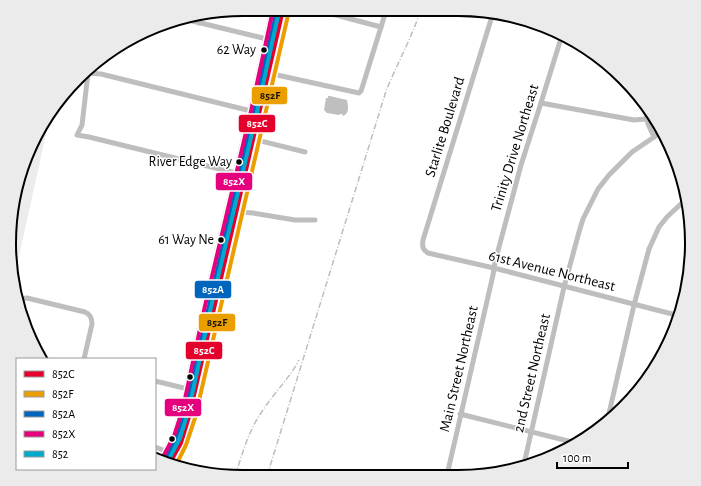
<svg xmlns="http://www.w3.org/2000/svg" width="701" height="486" font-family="'Alegreya Sans',sans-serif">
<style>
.green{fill:#ececec}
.water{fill:#bfbfbf}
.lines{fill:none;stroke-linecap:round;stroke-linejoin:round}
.street{stroke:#bebebe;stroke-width:5}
.secondary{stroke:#b8b8b8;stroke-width:7}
.rail{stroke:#bebebe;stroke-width:1.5;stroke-dasharray:6 2 1 2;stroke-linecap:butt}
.bus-1-casing{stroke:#fff;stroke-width:7}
.bus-2-casing{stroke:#fff;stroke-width:7}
.bus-3-casing{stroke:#fff;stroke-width:7}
.bus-4-casing{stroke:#fff;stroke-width:7}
.bus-5-casing{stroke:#fff;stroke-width:7}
.bus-1{stroke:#e4002b;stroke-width:4}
.bus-2{stroke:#eb9e00;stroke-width:4}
.bus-3{stroke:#0065bd;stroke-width:4}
.bus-4{stroke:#e5007d;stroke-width:4}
.bus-5{stroke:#00a9ce;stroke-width:4}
.bus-dot{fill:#000;stroke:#fff;stroke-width:1.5}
.labels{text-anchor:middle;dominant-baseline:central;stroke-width:3;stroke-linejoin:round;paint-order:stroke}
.bus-label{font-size:14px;fill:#000;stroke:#fff;text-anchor:end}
.street-label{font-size:15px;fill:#000;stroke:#fff}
.rim{fill:none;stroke:#000;stroke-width:2}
.line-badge{stroke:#fff;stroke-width:1.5}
.badge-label{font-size:11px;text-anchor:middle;font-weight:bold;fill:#fff}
.pale-badge-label{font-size:11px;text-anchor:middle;font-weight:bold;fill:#111}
</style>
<rect width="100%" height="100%" fill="#fff"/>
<path class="green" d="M50 116 13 283 11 213 27 153Z"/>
<path class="water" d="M328 96H330L347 100C348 106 350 113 343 116L342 114H340L339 115 327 113 324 110 326 98H328Z"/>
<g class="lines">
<g class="street">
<path d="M317 10 381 27"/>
<path d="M493 13 423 240C422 247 423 250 428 253L494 268 676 315"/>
<path d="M180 18 275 41"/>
<path d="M199 23 201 15"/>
<path d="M268 73 359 93 361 91 362 88 386 11"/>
<path d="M541 103 634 120 646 119"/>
<path d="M645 108 648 124 654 137"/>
<path d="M253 139 305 152"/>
<path d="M236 173 89 137 77 135 82 125 88 73 101 74 251 111"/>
<path d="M227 211 253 213 295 220H315"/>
<path d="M19 299 27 298 85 312C90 314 92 318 92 324L84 359"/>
<path d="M155 381 196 391"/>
<path d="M460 414 576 443"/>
<path d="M607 422 634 305 649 249 659 227 667 217 684 201"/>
<path d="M155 447 166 451"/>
<path d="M524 464 564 287 579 232 583 219 598 189 609 175 632 152 660 133"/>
<path d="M447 475 493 275 495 262 521 165 540 106 562 35"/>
</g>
<g class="secondary">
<path d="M162 459 174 436 183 408 205 306 251 111 273 10"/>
<path d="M171 461C181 445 187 428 191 410L283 10"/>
</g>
<g class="rail">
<path d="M235 476C242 455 248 432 261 413 273 394 289 379 299 360"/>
<path d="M267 476 386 91C397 64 411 39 420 12"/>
</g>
<g class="bus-1-casing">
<path id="bus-1" d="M171 461 181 443 189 417 283 10"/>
</g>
<g class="bus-2-casing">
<path id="bus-2" d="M177 463 186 445 195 418 289 11"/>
</g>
<g class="bus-3-casing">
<path id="bus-3" d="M166 458 175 440 184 415 277 10"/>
</g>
<g class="bus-4-casing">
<path id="bus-4" d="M162 459 174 436 183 408 205 306 251 111 273 10"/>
</g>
<g class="bus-5-casing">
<path id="bus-5" d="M168 461 180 438 189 409 211 307 257 112 279 11"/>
</g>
<use href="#bus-1" class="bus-1"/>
<use href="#bus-2" class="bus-2"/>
<use href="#bus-3" class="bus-3"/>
<use href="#bus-4" class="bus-4"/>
<use href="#bus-5" class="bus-5"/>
</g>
<g class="bus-dot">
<circle cx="264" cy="50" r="3.5"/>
<circle cx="239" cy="162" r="3.5"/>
<circle cx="221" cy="240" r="3.5"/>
<circle cx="190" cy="377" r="3.5"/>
<circle cx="172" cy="439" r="3.5"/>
</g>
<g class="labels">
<g class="bus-label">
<text x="256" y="50">62 Way</text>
<text x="232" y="162">River Edge Way</text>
<text x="214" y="240">61 Way Ne</text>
</g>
<g class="street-label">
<text transform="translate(445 127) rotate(-73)">Starlite Boulevard</text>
<text transform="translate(515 148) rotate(-73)">Trinity Drive Northeast</text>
<text transform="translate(552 271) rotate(14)">61st Avenue Northeast</text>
<text transform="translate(459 369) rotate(-77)">Main Street Northeast</text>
<text transform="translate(532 373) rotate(-77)">2nd Street Northeast</text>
</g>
</g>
<path d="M0 0H701V486H0ZM243 16H458A227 227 0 0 1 685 243V243A227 227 0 0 1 458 470H243A227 227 0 0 1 16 243V243A227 227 0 0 1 243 16Z" fill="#ebebeb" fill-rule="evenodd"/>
<path class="rim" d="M243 16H458A227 227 0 0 1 685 243V243A227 227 0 0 1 458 470H243A227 227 0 0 1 16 243V243A227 227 0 0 1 243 16Z"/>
<g class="line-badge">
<rect x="251" y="86" width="37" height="19" rx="4" fill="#eb9e00"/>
<rect x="238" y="114" width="38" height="19" rx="4" fill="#e4002b"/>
<rect x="215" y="172" width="38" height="19" rx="4" fill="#e5007d"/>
<rect x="194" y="280" width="38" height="19" rx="4" fill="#0065bd"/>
<rect x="198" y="313" width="38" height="19" rx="4" fill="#eb9e00"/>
<rect x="185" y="341" width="38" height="19" rx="4" fill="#e4002b"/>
<rect x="164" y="398" width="38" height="19" rx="4" fill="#e5007d"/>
</g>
<g class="badge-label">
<text x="257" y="127">852C</text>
<text x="234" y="185">852X</text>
<text x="213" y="293">852A</text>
<text x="204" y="354">852C</text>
<text x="183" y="411">852X</text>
</g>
<g class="pale-badge-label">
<text x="270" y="99">852F</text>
<text x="217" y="326">852F</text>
</g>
<rect x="16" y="358" width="140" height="112" fill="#ffffff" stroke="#999999"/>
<rect x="24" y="371" width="20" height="6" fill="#e4002b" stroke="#999999"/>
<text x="52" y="378" font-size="12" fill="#000000">852C</text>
<rect x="24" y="391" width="20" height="6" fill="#eb9e00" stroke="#999999"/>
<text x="52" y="398" font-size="12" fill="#000000">852F</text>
<rect x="24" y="411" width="20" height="6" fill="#0065bd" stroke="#999999"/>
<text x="52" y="418" font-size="12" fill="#000000">852A</text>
<rect x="24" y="431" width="20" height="6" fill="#e5007d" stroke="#999999"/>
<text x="52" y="438" font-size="12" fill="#000000">852X</text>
<rect x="24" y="451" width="20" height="6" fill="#00a9ce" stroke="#999999"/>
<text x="52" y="458" font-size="12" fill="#000000">852</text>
<path d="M557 462v6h71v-6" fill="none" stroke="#000000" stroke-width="2"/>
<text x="563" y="462" font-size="12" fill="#000000" stroke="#ffffff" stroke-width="3" paint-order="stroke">100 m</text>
</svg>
